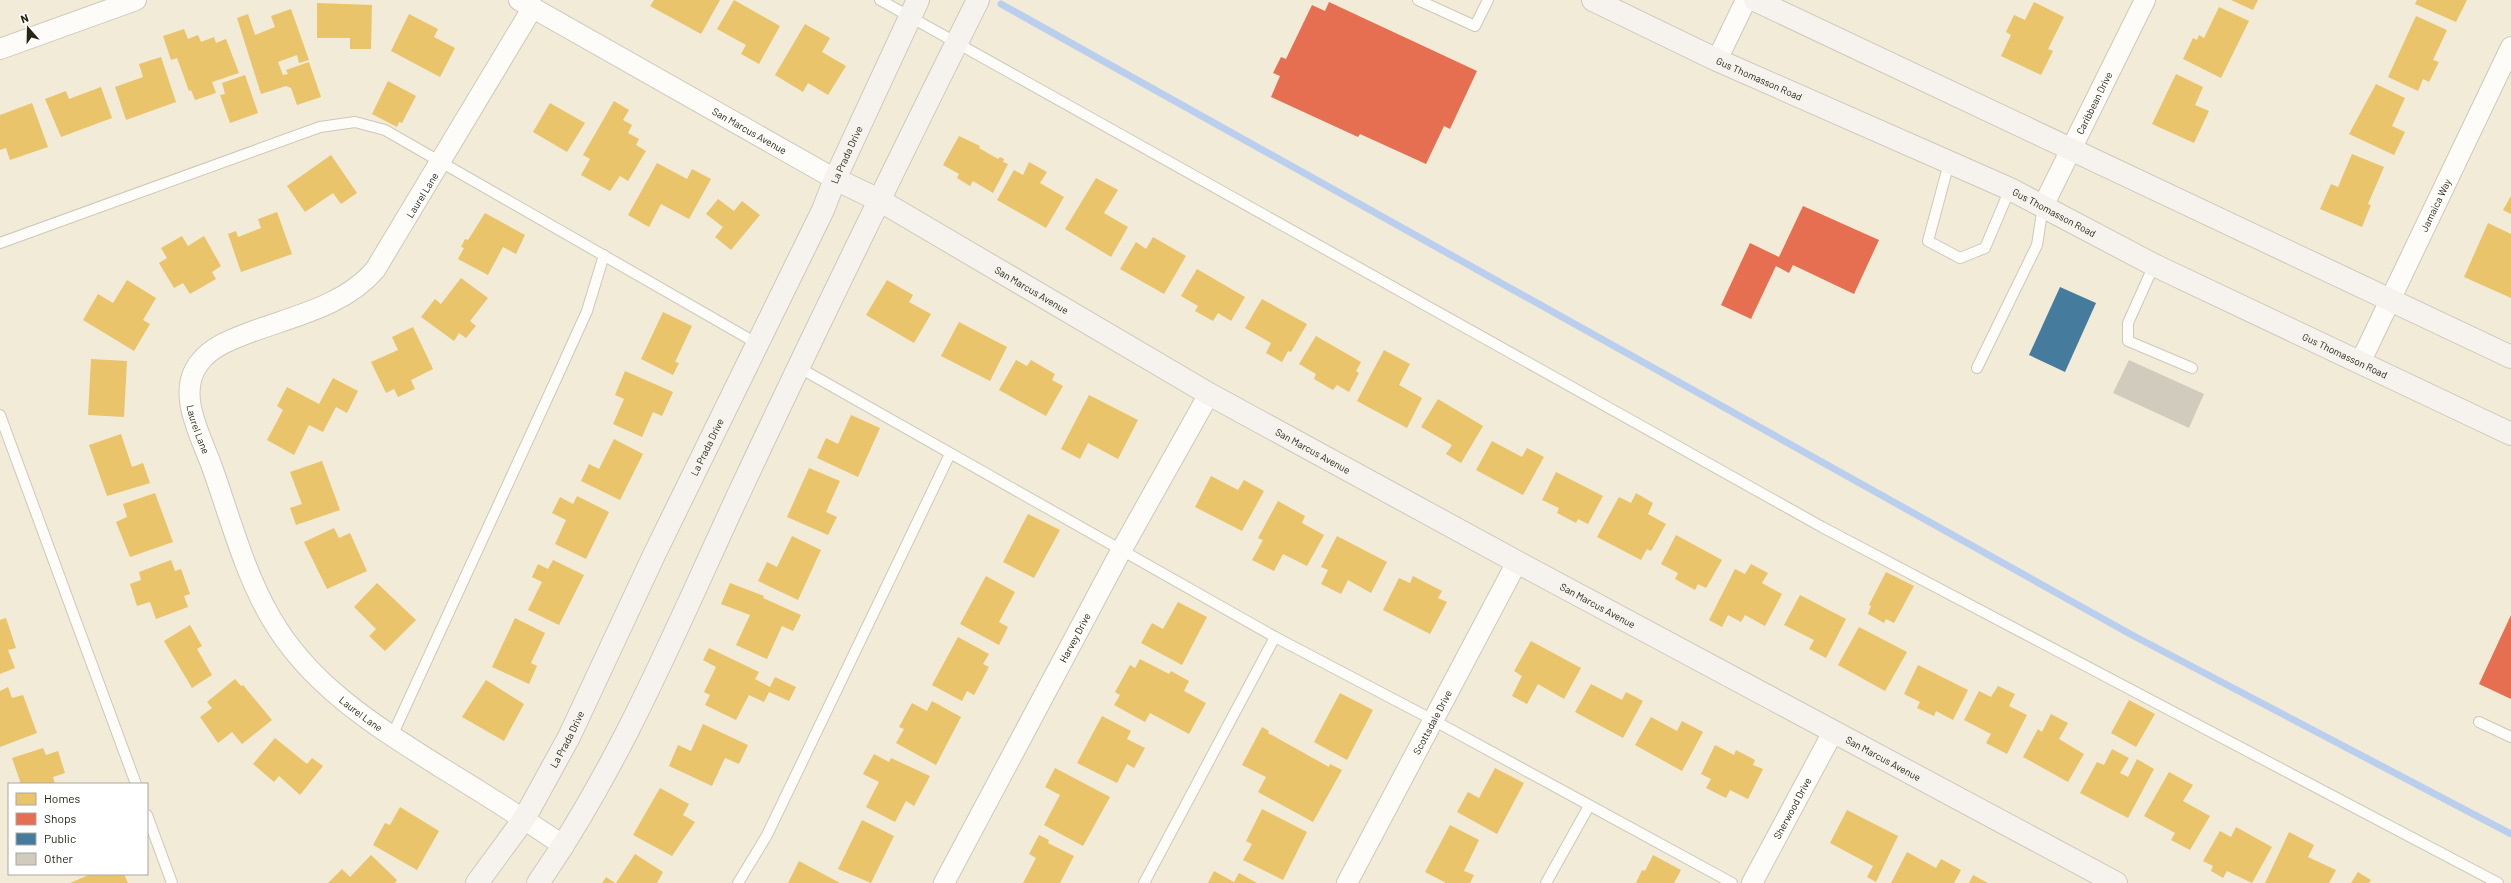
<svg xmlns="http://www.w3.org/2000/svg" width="2511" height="883" font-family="Barlow,sans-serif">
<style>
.homes{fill:#e9c46a}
.shops{fill:#e76f51}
.public{fill:#457b9d}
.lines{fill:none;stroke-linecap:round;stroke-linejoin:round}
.stream{stroke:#bacfee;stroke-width:7}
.building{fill:#d0cbbc}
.lane-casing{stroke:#cdc8b9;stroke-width:12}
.street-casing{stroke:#cdc8b9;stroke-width:22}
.secondary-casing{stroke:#cdc8b9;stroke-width:24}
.lane{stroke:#fdfcf9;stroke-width:10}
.street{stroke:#fdfcf9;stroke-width:20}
.secondary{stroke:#f6f3ee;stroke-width:22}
.labels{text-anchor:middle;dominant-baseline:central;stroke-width:4;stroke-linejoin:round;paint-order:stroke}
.street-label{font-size:10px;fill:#272315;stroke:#fff}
</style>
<rect width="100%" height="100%" fill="#f2ebd8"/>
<g class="homes">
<path d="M654 0H720L701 34 650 6Z"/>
<path d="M734 0 780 26 759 64 741 54 746 45 717 29Z"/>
<path d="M2231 0H2258L2253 10Z"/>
<path d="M2417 0H2467L2456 22 2415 4Z"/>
<path d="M2034 2 2064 17 2048 49 2053 51 2041 75 2001 56 2011 35 2006 32 2014 15 2025 20Z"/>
<path d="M317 3 372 5 371 49H350V38H317Z"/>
<path d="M2219 7 2249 21 2221 78 2183 59 2193 38 2197 40 2199 35 2204 38Z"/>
<path d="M291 9 309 60 299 63 297 55 278 62 283 75 288 74 286 70 309 62 321 97 297 105 291 88 286 86 261 94 237 18 248 14 255 35 275 27 271 16Z"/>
<path d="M409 14 438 29 434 37 455 48 440 77 391 51Z"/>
<path d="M2416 16 2447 30 2433 60 2439 62 2429 82 2423 79 2418 91 2388 77Z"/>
<path d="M805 24 830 38 822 52 846 66 828 95 808 83 803 92 775 75Z"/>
<path d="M184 29 188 39 198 35 201 42 214 37 216 43 226 39 239 73 212 82 216 93 195 100 191 90 189 91 177 58 171 60 163 36Z"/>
<path d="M161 57 176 102 126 120 115 87 143 77 139 64Z"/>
<path d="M2176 74 2203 87 2195 105 2209 111 2194 143 2152 124Z"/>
<path d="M245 75 258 113 230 123 220 95 225 94 222 83Z"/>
<path d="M388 81 416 96 402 123 399 122 397 127 372 114Z"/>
<path d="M2376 84 2405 98 2392 126 2405 132 2394 155 2349 134Z"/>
<path d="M101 87 112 118 61 137 45 99 66 91 69 99Z"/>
<path d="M614 101 629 110 623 120 632 125 628 133 639 139 636 145 646 151 628 181 620 176 610 191 581 175 590 159 583 155Z"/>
<path d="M32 103 48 147 10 160 6 148 0 150V115Z"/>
<path d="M550 103 585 123 567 152 533 132Z"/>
<path d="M959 136 980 146 979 148 998 159 1000 157 1004 159 1003 162 1008 164 993 193 973 181 970 186 957 178 959 174 943 165Z"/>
<path d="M2352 154 2384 167 2368 204 2371 205 2362 227 2320 209 2331 184 2338 187Z"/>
<path d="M331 155 357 193 341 204 333 193 305 212 287 186Z"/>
<path d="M1029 162 1047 172 1040 183 1064 197 1046 228 997 200 1014 170 1023 175Z"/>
<path d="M657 163 687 179 692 169 711 179 689 219 661 204 649 227 628 215Z"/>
<path d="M1096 178 1118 190 1104 213 1128 227 1111 257 1065 229Z"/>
<path d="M2511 196V214L2503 210Z"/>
<path d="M718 199 734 211 742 201 760 215 731 250 715 237 723 227 706 214Z"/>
<path d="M277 212 292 254 241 272 228 234 236 231 238 237 261 228 258 219Z"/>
<path d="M485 213 525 235 516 254 503 247 488 275 458 259 464 248 461 247 465 239 468 240Z"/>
<path d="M2488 223 2511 234V298L2464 277Z"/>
<path d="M182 236 188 246 204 236 221 266 212 272 216 279 190 294 183 283 174 288 159 263 167 258 161 248Z"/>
<path d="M1153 237 1186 256 1164 294 1120 269 1136 242 1146 249Z"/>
<path d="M1197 269 1245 297 1231 321 1218 313 1213 321 1195 311 1198 306 1181 296Z"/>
<path d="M461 278 488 298 470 321 476 326 466 338 459 333 454 341 421 317 435 299 441 304Z"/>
<path d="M127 280 156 298 143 320 150 324 134 351 83 320 98 294 113 303Z"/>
<path d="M887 280 913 295 909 302 931 314 914 343 866 315Z"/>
<path d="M1262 299 1307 324 1291 352 1288 351 1282 362 1266 353 1271 343 1245 328Z"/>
<path d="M663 312 692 326 675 362 679 363 673 375 641 359Z"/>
<path d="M959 322 1007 347 990 381 941 356Z"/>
<path d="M413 327 433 369 411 380 415 389 398 397 394 389 386 393 371 362 398 350 392 337Z"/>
<path d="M1316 336 1361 362 1356 371 1359 373 1349 392 1337 385 1333 390 1314 379 1316 374 1299 364Z"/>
<path d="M1384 350 1410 364 1399 385 1422 398 1407 428 1357 401Z"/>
<path d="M91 359 127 361 124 417 88 415Z"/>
<path d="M1016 360 1027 366 1031 360 1055 374 1052 380 1063 386 1046 416 999 390Z"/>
<path d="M625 371 673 392 662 416 653 412 642 437 613 424 624 399 615 395Z"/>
<path d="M333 378 358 391 347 413 336 407 323 432 309 425 294 455 267 440 283 410 277 406 287 387 319 404Z"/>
<path d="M1089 395 1138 420 1118 459 1088 443 1080 459 1061 449Z"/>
<path d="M1438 399 1483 426 1461 463 1446 454 1452 445 1421 427Z"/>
<path d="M851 415 880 428 858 477 817 458 826 438 838 444Z"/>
<path d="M121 434 132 467 143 463 150 483 107 496 89 445Z"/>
<path d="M614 439 643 454 620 500 581 481 589 464 599 469Z"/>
<path d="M1492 441 1522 457 1527 448 1544 457 1523 495 1476 470Z"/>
<path d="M322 461 340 510 296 525 290 508 302 504 290 472Z"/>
<path d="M809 468 840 481 826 512 837 517 828 535 787 517Z"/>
<path d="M1556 472 1603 496 1588 524 1578 519 1576 523 1557 513 1559 508 1542 500Z"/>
<path d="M1211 476 1238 490 1244 480 1264 491 1242 531 1195 507Z"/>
<path d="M155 493 173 542 130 557 116 522 127 517 123 504Z"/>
<path d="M1636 493 1653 503 1648 514 1666 524 1651 551 1647 549 1641 560 1597 537 1619 497 1631 503Z"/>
<path d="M577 496 609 512 586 559 555 544 566 520 552 513 560 497 573 504Z"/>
<path d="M1278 501 1305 516 1302 523 1324 535 1307 566 1283 554 1274 571 1252 560 1263 540 1258 538Z"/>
<path d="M1028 514 1060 530 1034 578 1003 562Z"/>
<path d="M334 528 339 538 350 533 367 571 327 589 304 542Z"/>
<path d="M1676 535 1722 560 1706 588 1698 584 1695 590 1675 579 1678 573 1661 564Z"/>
<path d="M792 536 821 550 798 600 758 581 767 562 777 567Z"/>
<path d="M1337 536 1387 562 1371 593 1348 580 1341 594 1321 584 1328 570 1321 567Z"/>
<path d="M171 560 175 571 181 569 190 594 184 596 188 607 156 619 150 602 137 606 130 584 141 580 139 572Z"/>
<path d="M553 560 584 575 559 625 528 610 542 582 532 577 538 564 548 569Z"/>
<path d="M1751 564 1768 573 1762 583 1782 594 1765 626 1745 615 1741 622 1728 615 1722 627 1709 620 1735 569 1745 574Z"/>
<path d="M1886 572 1914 586 1894 623 1886 619 1884 623 1868 614 1871 606 1869 605Z"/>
<path d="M986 576 1015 592 999 622 1008 627 999 645 960 624Z"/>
<path d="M1413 576 1442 591 1438 598 1447 602 1430 634 1383 610 1399 578 1410 583Z"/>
<path d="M377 583 416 620 385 651 369 636 376 629 354 607Z"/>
<path d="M730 583 764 596 763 598 801 615 793 631 782 626 767 659 736 645 750 615 721 604Z"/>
<path d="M1800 595 1846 619 1826 658 1809 649 1814 640 1784 625Z"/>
<path d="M1178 602 1207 617 1182 665 1141 643 1152 623 1163 629Z"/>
<path d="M6 618 16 648 8 650 15 668 0 674V620Z"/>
<path d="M515 618 545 633 531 663 537 666 529 684 492 667Z"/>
<path d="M190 625 202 646 197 649 212 675 192 688 164 641Z"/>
<path d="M1859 627 1907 652 1885 691 1838 665Z"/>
<path d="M958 637 989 654 983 664 989 667 974 695 967 691 962 701 932 685Z"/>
<path d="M1531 641 1581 668 1564 699 1538 684 1527 704 1512 696 1522 676 1514 671Z"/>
<path d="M709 648 759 672 755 679 770 687 775 677 796 687 789 701 769 692 764 702 749 695 736 720 705 705 710 695 704 692 716 667 703 660Z"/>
<path d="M1140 659 1169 674 1171 671 1189 681 1184 691 1206 703 1189 734 1150 713 1145 722 1114 705 1120 695 1115 692 1130 665 1135 668Z"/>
<path d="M1918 665 1968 690 1953 720 1936 711 1934 716 1917 708 1920 702 1904 694Z"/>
<path d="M235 679 241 686 243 685 272 720 242 744 232 732 218 743 200 717 212 708 207 702Z"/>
<path d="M486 680 524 704 504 741 462 717Z"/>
<path d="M1591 684 1622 700 1626 692 1643 701 1623 738 1575 712Z"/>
<path d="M1998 686 2015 694 2009 706 2027 715 2007 754 1986 743 1991 734 1964 720 1979 691 1991 697Z"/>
<path d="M8 687 12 698 23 695 37 733 0 747V691Z"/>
<path d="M1340 693 1373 710 1347 760 1314 742Z"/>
<path d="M2129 700 2155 714 2136 747 2111 733Z"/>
<path d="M932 701 961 717 936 765 896 743 904 729 899 727 912 703 927 711Z"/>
<path d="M2051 714 2068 723 2059 739 2084 754 2068 782 2023 757 2038 729 2042 732Z"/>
<path d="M1102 716 1131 731 1127 739 1145 748 1134 768 1127 764 1117 783 1077 763Z"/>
<path d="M1651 717 1677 731 1682 721 1703 732 1682 771 1635 745Z"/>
<path d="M703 724 748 745 739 764 725 758 712 786 669 766 678 745 691 751Z"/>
<path d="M1262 727 1269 731 1268 733 1329 767 1330 764 1342 770 1313 822 1258 792 1266 777 1242 765Z"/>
<path d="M275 738 307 764 312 758 323 766 300 795 279 776 274 782 253 764Z"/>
<path d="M1715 745 1734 755 1736 750 1755 760 1753 765 1763 769 1748 799 1730 790 1726 798 1706 788 1711 779 1701 774Z"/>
<path d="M43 748 46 755 58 751 65 773 53 777 55 784H21L12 758Z"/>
<path d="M2112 749 2129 758 2120 773 2128 777 2137 759 2154 769 2128 818 2080 793 2097 762 2104 765Z"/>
<path d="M874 754 889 762 891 758 930 776 914 806 906 801 895 822 866 807 879 782 863 774Z"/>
<path d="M1055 768 1110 797 1083 846 1044 825 1060 795 1045 787Z"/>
<path d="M1495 768 1524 783 1497 834 1457 812 1468 792 1479 798Z"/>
<path d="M2169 772 2193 785 2183 801 2210 816 2190 850 2171 840 2175 833 2144 816Z"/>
<path d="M660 788 689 804 683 815 695 822 672 856 633 835Z"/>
<path d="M400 807 439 831 417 870 373 845 385 823 390 825Z"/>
<path d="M1262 809 1307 832 1283 880 1243 860 1252 844 1246 841Z"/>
<path d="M1847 810 1898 836 1876 882 1867 877 1873 866 1830 843Z"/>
<path d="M862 820 894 836 871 883 838 869Z"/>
<path d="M1450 825 1479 840 1464 871 1474 875 1470 883H1446L1425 872Z"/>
<path d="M2236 827 2272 847 2252 883 2227 871 2223 878 2211 871 2213 866 2203 861 2220 831 2231 837Z"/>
<path d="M2289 832 2314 845 2308 857 2336 870 2329 883H2265Z"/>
<path d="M1039 835 1049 840 1048 843 1074 856 1060 883H1023L1036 858 1029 854Z"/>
<path d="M1907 852 1936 868 1941 859 1961 870 1954 883H1891Z"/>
<path d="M635 854 663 872 657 883H616Z"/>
<path d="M371 855 397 880 395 883H328L342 869 350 877Z"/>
<path d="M1653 855 1681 870 1674 883H1636L1642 870 1645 871Z"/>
<path d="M799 861 840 883H788Z"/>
<path d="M1214 871 1234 882 1239 873 1257 883H1208Z"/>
<path d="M2358 872 2371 880 2369 883H2351Z"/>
<path d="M91 874H124L128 883H70Z"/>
<path d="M1973 875 1988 883H1969Z"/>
<path d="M606 877 615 883H602Z"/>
</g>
<g class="shops">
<path d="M1329 2 1477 71 1450 129 1444 126 1426 164 1360 134 1358 137 1271 97 1280 76 1273 73 1281 57 1286 59 1312 5 1325 11Z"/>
<path d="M1803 206 1879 240 1854 294 1793 265 1789 273 1776 266 1751 319 1721 305 1750 243 1779 257Z"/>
<path d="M2511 615V699L2479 684Z"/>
</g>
<path class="public" d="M2060 287 2096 303 2065 372 2029 355Z"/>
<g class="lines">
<path class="stream" d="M1001 4 2132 635 2511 834"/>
</g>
<path class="building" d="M2129 360 2204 394 2189 428 2113 393Z"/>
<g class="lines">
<g class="lane-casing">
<g id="lane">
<path d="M880 0 1822 527 2498 883"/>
<path d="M1418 0 1475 26 1488 0"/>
<path d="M1949 163 1928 241 1960 258 1985 248 2010 189"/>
<path d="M0 243 320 127 355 122 385 130 758 344"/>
<path d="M2154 265 2128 323V341L2192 368"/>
<path d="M798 367 1275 637 1433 720 1732 883"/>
<path d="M1977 368 2037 245 2043 206"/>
<path d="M0 415 136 784"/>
<path d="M2479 722 2511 737"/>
<path d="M392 736 558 375 587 311 604 255"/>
<path d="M147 815 172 883"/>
<path d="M738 883 767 835 950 454"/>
<path d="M1144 883 1275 637"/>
<path d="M1546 883 1589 806"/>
</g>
</g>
<g class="street-casing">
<g id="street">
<path id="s1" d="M519 0 835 179"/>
<path id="s2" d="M533 7 375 270C344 306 294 316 251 332 233 339 212 346 200 362 175 392 201 436 212 467 230 517 244 572 271 618 310 686 377 727 442 768 483 793 524 819 564 846"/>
<path d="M0 49 136 0"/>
<path d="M1717 60 1746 0"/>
<path id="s3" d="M2043 206 2145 0"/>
<path id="s4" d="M2360 363 2511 47"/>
<path id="s5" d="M944 883 1122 549 1209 394"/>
<path id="s6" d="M1347 883 1517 562"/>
<path id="s7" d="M1752 883 1833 732"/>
</g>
</g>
<g class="secondary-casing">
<g id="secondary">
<path id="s8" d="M1593 0 1717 60 2010 189 2154 265 2511 434"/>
<path d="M1755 0 2511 357"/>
<path id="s9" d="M835 179 879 200 1209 394 1517 562 2116 883"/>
<path id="s10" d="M477 883 524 819 569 737 655 553 823 210 835 179 918 0"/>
<path d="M538 883C622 762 678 624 740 491 817 326 897 163 978 0"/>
</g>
</g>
<use href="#lane" class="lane"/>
<use href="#street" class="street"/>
<use href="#secondary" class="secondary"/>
</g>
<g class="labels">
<g class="street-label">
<text stroke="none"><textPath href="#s8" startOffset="184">Gus Thomasson Road</textPath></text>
<text stroke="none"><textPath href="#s3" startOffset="115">Caribbean Drive</textPath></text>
<text stroke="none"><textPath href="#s1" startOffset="265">San Marcus Avenue</textPath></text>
<text stroke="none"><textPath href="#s10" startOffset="818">La Prada Drive</textPath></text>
<text transform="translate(422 195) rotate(-58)">Laurel Lane</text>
<text stroke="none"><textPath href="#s4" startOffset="175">Jamaica Way</textPath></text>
<text stroke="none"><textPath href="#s8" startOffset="508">Gus Thomasson Road</textPath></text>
<text stroke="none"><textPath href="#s9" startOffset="226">San Marcus Avenue</textPath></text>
<text stroke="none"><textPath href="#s8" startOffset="832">Gus Thomasson Road</textPath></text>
<text stroke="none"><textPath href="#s2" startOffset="578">Laurel Lane</textPath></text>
<text stroke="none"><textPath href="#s10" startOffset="494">La Prada Drive</textPath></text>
<text stroke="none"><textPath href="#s9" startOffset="550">San Marcus Avenue</textPath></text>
<text stroke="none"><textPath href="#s9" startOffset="874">San Marcus Avenue</textPath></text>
<text stroke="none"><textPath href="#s5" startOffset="278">Harvey Drive</textPath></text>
<text stroke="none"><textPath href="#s2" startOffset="913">Laurel Lane</textPath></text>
<text stroke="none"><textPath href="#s6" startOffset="182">Scottsdale Drive</textPath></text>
<text stroke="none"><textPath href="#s10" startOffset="170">La Prada Drive</textPath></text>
<text stroke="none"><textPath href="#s9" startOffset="1198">San Marcus Avenue</textPath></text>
<text stroke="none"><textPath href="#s7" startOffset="85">Sherwood Drive</textPath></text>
</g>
</g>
<rect x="8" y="783" width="140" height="92" fill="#ffffff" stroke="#a9a7a1"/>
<rect x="16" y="793" width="20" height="12" fill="#e9c46a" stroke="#a9a7a1"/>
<text x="44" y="803" font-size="12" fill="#272315">Homes</text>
<rect x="16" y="813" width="20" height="12" fill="#e76f51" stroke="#a9a7a1"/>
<text x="44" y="823" font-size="12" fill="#272315">Shops</text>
<rect x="16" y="833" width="20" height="12" fill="#457b9d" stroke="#a9a7a1"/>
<text x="44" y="843" font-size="12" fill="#272315">Public</text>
<rect x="16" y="853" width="20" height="12" fill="#d0cbbc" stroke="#a9a7a1"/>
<text x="44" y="863" font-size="12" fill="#272315">Other</text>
<g transform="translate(28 28) rotate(340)" stroke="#ffffff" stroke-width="3" paint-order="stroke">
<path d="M0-3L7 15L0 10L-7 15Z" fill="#272315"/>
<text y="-6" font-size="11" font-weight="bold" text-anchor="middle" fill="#272315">N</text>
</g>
</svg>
